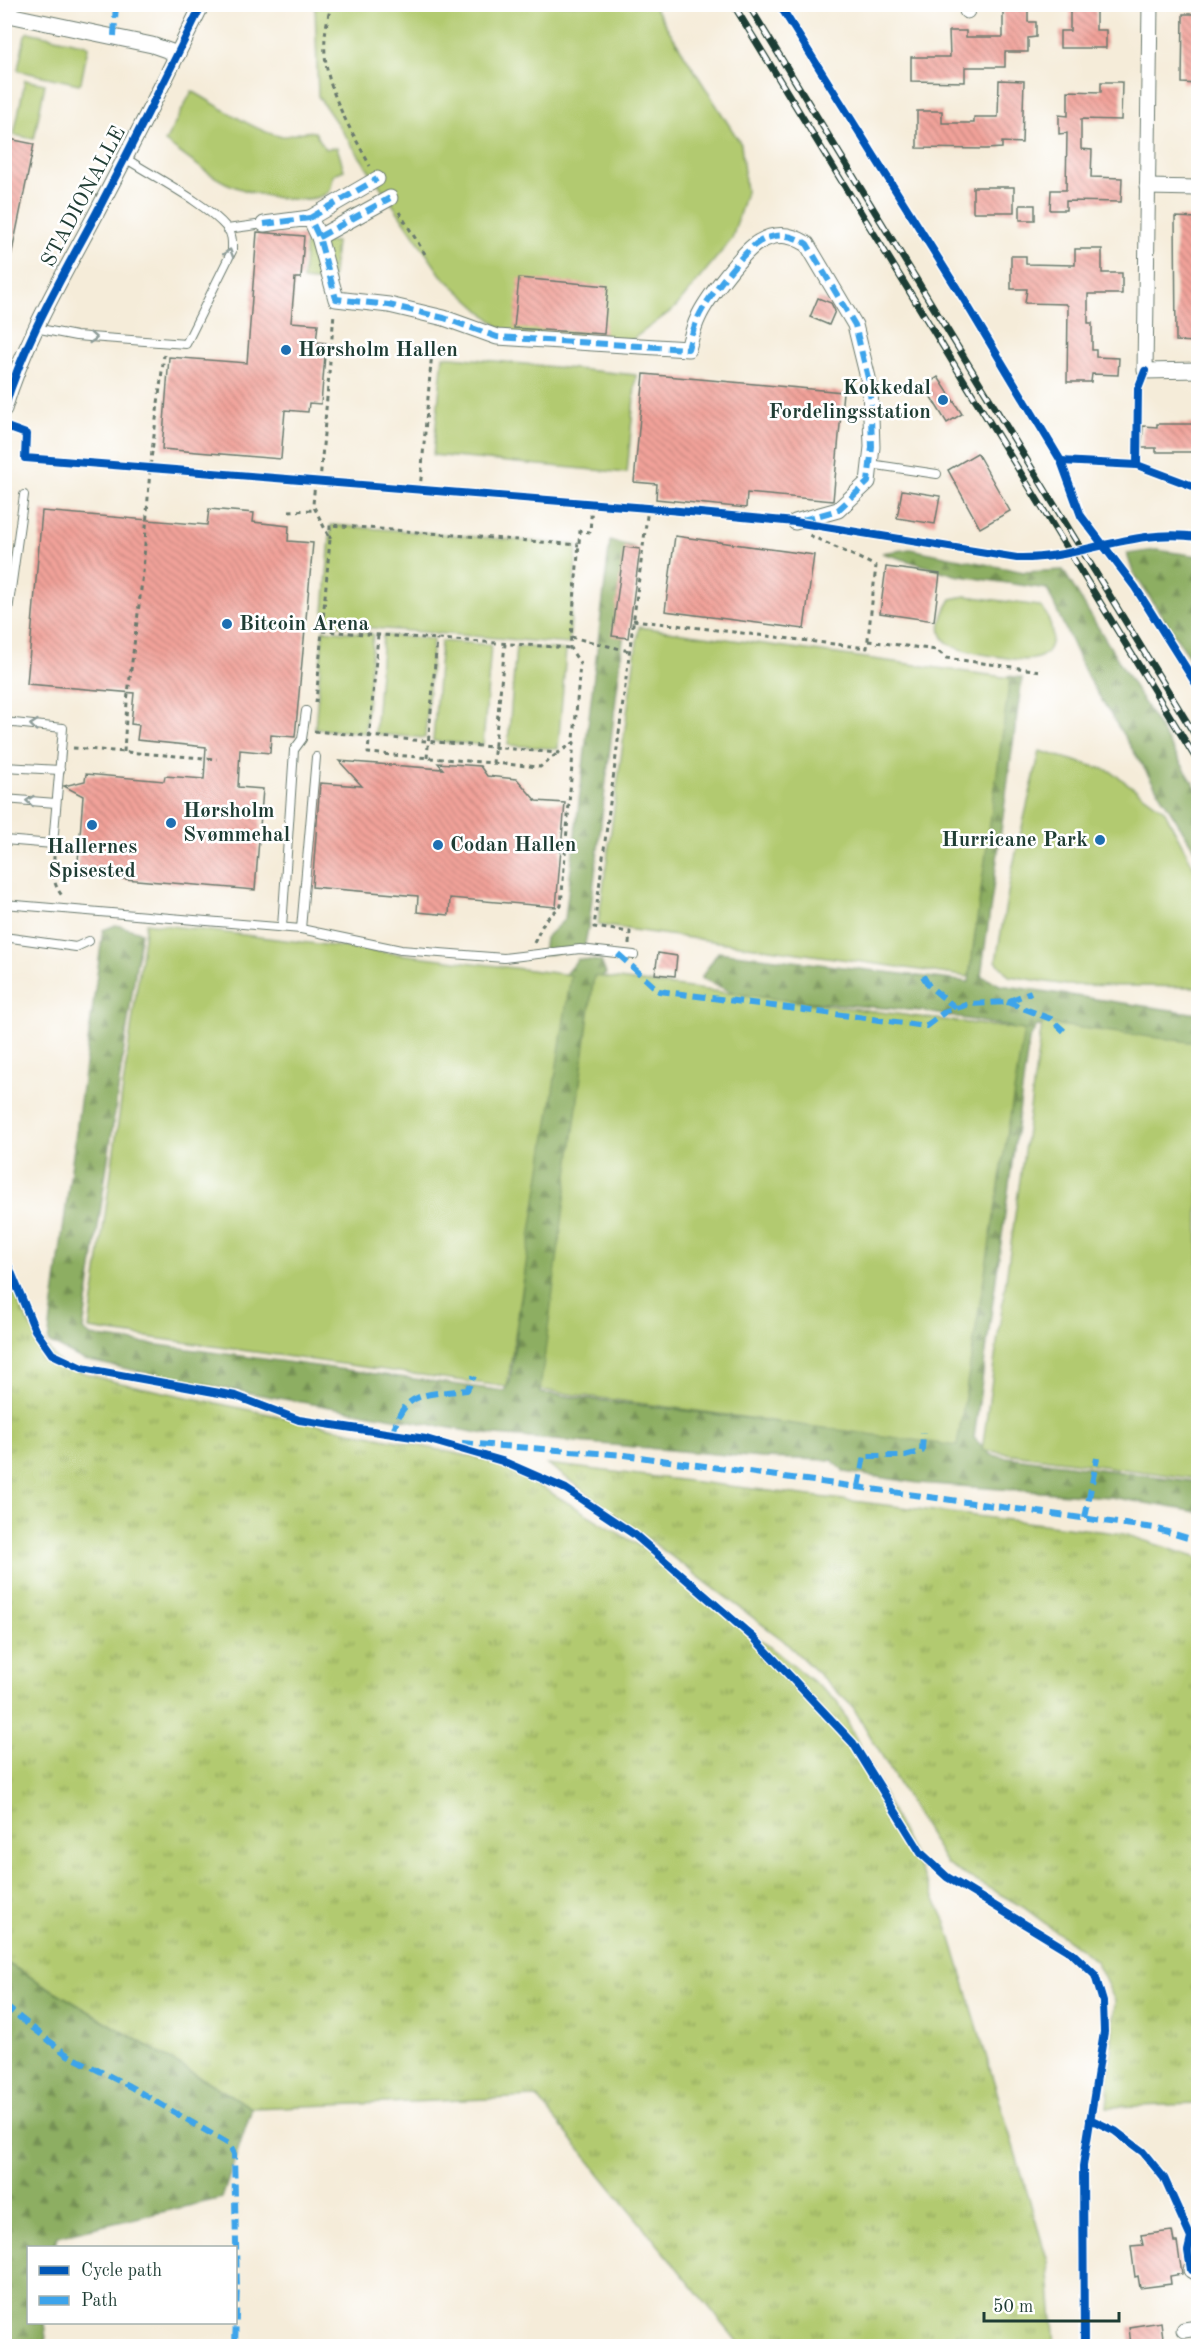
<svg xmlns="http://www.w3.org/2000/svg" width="1203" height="2351" font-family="'Old Standard TT',serif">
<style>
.grass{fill:url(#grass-tufts);stroke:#688452;stroke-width:1.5}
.forest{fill:url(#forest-firs);stroke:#56764b;stroke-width:1.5}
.park{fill:#b2ca70;stroke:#688452;stroke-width:1.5}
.building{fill:url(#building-back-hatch)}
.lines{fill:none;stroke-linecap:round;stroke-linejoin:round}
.service-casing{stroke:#6a7a6e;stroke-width:10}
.minor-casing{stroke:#6a7a6e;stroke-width:17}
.path{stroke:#6a7a6e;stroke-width:3;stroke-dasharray:4.5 4.5;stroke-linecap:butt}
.service{stroke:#fff;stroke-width:8}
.minor{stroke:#fff;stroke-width:15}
.rail-casing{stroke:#1f3d34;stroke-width:7}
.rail{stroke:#fff;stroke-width:4.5;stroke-dasharray:14;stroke-linecap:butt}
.quiet{stroke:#3da4eb;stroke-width:6;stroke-dasharray:12 6;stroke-linecap:butt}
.cycleway-casing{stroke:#fff;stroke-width:11}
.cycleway{stroke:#0057b8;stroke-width:8}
.oneway{stroke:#8f9e9a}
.poi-dot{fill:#1f6fb2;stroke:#fff;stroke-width:2}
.labels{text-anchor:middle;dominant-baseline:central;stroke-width:5;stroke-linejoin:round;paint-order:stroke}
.street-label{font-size:21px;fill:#1f3d34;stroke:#fff}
.poi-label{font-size:21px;font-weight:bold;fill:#1f3d34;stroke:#fff;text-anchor:start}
</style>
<defs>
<pattern id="grass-tufts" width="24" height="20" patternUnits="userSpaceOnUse" patternTransform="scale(1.5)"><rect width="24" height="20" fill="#b2ca70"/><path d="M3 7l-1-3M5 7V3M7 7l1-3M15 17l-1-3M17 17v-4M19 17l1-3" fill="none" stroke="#90a55d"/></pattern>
<pattern id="forest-firs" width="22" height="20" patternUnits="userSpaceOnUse" patternTransform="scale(1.5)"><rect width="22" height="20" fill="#8dae62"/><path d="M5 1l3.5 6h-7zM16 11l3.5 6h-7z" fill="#738f52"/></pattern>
<pattern id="building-back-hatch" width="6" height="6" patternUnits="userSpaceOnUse" patternTransform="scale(1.5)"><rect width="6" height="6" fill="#f2a29a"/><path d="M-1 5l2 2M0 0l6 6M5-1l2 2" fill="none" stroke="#c3857e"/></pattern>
</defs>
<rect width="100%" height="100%" fill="#fff"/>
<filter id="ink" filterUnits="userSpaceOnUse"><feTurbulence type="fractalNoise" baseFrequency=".0167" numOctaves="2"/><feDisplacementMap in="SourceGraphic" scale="12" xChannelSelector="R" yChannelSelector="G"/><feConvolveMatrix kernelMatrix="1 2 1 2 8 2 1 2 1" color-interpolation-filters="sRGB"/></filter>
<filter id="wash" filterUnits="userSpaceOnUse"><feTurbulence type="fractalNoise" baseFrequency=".008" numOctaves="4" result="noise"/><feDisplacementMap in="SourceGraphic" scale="24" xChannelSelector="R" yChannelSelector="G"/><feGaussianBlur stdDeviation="1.35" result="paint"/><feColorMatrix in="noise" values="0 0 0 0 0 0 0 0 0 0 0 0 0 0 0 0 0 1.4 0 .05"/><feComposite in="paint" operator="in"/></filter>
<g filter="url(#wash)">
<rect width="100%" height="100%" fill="#f5ecd9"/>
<g class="grass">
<path d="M4 1271 30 1326 62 1366 107 1380 501 1463 657 1556 838 1702 946 1922 1048 2262 1055 2346H741L537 2097 252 2108 5 1962Z"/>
<path d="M548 1464 1124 1534 1198 1558V2104L1107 2107 1115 2001 1096 1961 1023 1907 947 1865 853 1707 783 1640Z"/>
</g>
<g class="forest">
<path d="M610 541 634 547 589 924 584 948 543 955 545 938 565 919Z"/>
<path d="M910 549 1024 572 1063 570 1198 791V855L1088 678 1047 589 955 575 882 553Z"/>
<path d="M1156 550 1198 556V670L1133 572 1127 554Z"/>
<path d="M1008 676 1022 678 981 976 1000 985 1198 1014V1045L1037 1026 1029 1040 974 1438 991 1455 1198 1482V1512L1111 1497 918 1483 844 1472 832 1460 761 1458 485 1434 216 1387 84 1360 48 1342 103 930 116 925 141 932 83 1330 91 1336 505 1391 510 1381 566 973 578 959 601 961 606 974 593 982 541 1393 948 1443 1011 1027 921 1011 740 996 701 978 718 952 969 982Z"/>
<path d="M5 1962 252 2108 222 2198 58 2236 55 2247 28 2248V2322L44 2323 47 2346H5Z"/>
</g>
<g class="park">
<path d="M315 5H653L741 144 746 192 732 239 675 308 626 344 508 335 441 275 318 96Z"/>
<path d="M28 32 86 45 88 47 81 82 79 84 20 71 18 69 25 35Z"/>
<path d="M25 80 45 84 34 139 14 135Z"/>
<path d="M192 91C214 103 255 131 279 136 291 138 302 129 315 132L325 149 337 147 344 170 334 174C330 181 334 189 326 194 302 207 250 194 226 183 205 173 184 155 165 142Z"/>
<path d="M306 240 336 242 332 283 303 280Z"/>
<path d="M443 356 636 375 627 473 433 455Z"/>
<path d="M331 525 577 545 569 644 323 624Z"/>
<path d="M966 596 1039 606C1053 616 1059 649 1040 657 1025 663 1008 658 994 656 957 650 922 646 951 599Z"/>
<path d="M639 627 1010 678 969 977 598 925Z"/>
<path d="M323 630 373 634 365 733 315 729Z"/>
<path d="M383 635 433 639 425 738 375 734Z"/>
<path d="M441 641 491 645 483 745 433 741Z"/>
<path d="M516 646 566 650 558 749 508 745Z"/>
<path d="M1040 751 1110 771 1164 810 1198 875V987L1066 985 1009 976 996 961 1012 870Z"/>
<path d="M146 923 571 975 507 1387 89 1329Z"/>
<path d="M594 976 1024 1030 957 1446 540 1390Z"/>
<path d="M1042 1023 1198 1043V1479L982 1450Z"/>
</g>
<g id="blocks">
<g class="building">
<path d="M1003 4H1028V22H1036V37L1028 38V52H1005V67H965V82L911 81V57H950L949 31H966V37H1003Z"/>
<path d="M1070 4H1096V30H1106V48H1060V31H1070Z"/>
<path d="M1183 14H1198V84L1182 83Z"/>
<path d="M999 80 1024 81 1022 143 1002 142V148L986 149 917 148V111H942V123H974V117H998Z"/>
<path d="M1101 82H1122L1121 120 1081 119V149L1092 150 1091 177 1122 178 1121 202 1066 201V210H1050L1051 190H1066L1067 133 1059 134V115L1068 116V91L1101 92Z"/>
<path d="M4 138 34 144 11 257 4 256Z"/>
<rect x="973" y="187" width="41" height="25"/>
<rect x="1020" y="205" width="15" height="15"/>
<path d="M1175 217 1198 218 1197 342 1176 341Z"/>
<path d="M257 232 304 236 301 278H295L291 322 318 324 316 342 326 343 321 404 309 403 308 412 285 410 281 459 162 449 169 357 247 363Z"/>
<path d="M1075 249H1102V273H1122V294H1088V323H1092V350H1096V357L1119 358 1118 375 1092 374 1091 382H1067L1068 306 1066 304 1025 303 1027 289H1011V256H1026V264L1075 265Z"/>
<path d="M519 278 608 286 604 334 514 328Z"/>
<path d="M818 298 831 303 835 311 829 325 810 317Z"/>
<path d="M644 374 843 392 833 501 747 493 746 508 656 499 657 484 634 482Z"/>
<path d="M938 377 962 414 947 423 924 386Z"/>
<path d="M1157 424H1198V452H1156V448H1142L1143 426 1157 427Z"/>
<path d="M977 453 1010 511 980 528 948 470Z"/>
<path d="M902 490 940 496 935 524 897 518Z"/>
<path d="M209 509 254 513 253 522 289 526 288 541 313 543 295 737 271 735 270 753 240 750 238 787 263 789 255 890 77 875 83 796 64 786 85 781 86 774 164 781 165 776 204 779 206 747 137 740 139 725 131 724 134 693 27 684 42 511 207 525Z"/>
<path d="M675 536 814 555 804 629 665 611Z"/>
<path d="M624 547 640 549 628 638 612 636Z"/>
<path d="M886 567 940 574 934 621 880 613Z"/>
<path d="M339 761 443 769 438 763 480 766 487 776 517 779 536 801 565 803 556 907 450 898 449 915 417 912 418 896 312 887 320 783 362 786Z"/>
<path d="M658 953 677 956 675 976 655 974Z"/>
<path d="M1172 2231 1174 2242H1177L1182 2274 1170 2276 1171 2284 1140 2288 1138 2276 1135 2277 1131 2246 1143 2245 1141 2235Z"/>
<path d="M1161 2322 1164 2346H1131L1129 2327Z"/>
</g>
</g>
</g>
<g filter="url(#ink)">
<use href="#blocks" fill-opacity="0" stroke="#6a7a6e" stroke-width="1.5"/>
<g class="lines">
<g class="service-casing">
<g id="service">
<path d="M227 229 264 224"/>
<path d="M35 328 76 336 186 344 232 251C232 243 233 235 227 228 206 203 154 177 125 158"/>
<path d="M870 464 937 474"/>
<path d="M4 640 24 495"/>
<path d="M4 722 63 728 53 844 4 840"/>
<path d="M4 767 60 770"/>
<path d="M4 799 56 803"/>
<path d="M4 904 301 929 316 757"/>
<path d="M282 927 294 750 302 739 306 711"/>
<path d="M301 929 401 950 504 958 580 949 634 955"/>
<path d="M4 937 76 947 89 941"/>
</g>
</g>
<g class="minor-casing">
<g id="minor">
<path d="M1150 4 1145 371 1198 370"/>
<path d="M967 11V4"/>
<path d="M4 14 152 45 178 54"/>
<path d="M1147 187 1198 188"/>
<path d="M310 218 377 179"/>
<path d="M264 224 310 218 319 237 336 299 389 305 444 318 497 337 688 349C691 339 693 328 698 318 705 301 744 250 759 242 776 232 791 234 807 244L855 325 870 386 872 447 868 482 838 510 795 522"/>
<path d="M319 237 390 198"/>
<path d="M4 409C25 339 63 276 97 212 133 143 168 74 202 4"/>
<path d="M1191 2270 1198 2274"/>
<path d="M1184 2330 1198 2328"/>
</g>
</g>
<g class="path">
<path d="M332 4C310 68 342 112 370 166"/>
<path d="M399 212 425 254"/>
<path d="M315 481 313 505 330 539 322 631"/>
<path d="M320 482 334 313"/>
<path d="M420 490 433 340"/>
<path d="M289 511 315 510"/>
<path d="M330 539V525L579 545"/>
<path d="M633 620 867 648 876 566 809 535"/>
<path d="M378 635 368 753 493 763 505 644"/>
<path d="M571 637 629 651"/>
<path d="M868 641 937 650 946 658 1041 671"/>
<path d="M316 703 322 631 570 648"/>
<path d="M314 731 558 753 575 742"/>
<path d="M73 748 217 759"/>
<path d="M124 752 127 702 143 573 150 468 164 355"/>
<path d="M427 758 437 639"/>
<path d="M493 763 540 767 558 753"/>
<path d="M54 856C54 873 51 882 63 897"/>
<path d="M534 943 545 920 561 906 580 663 570 648 580 531 590 532 592 503"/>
<path d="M629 944 630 932 594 927 648 508"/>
</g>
<use href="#service" class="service"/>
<use href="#minor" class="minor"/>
<g class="rail-casing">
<g id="rail">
<path d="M733 4 1198 762"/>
<path d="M748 4 1198 740"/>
</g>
</g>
<use href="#rail" class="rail"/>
<g class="quiet">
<path d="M114 36 116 4"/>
<path d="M310 218 377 179"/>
<path d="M264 224 310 218 319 237 336 299 389 305 444 318 497 337 688 349C691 339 693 328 698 318 705 301 744 250 759 242 776 232 791 234 807 244L855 325 870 386 872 447 868 482 838 510 803 520"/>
<path d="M319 237 390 198"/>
<path d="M618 954 659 991 926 1026 946 1011 970 1004 1007 1002 1031 992"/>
<path d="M923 976 929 986 956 1008"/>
<path d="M1007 1002 1051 1019 1064 1031"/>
<path d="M393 1434C403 1389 428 1395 467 1390L474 1376"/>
<path d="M462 1443 625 1455 1154 1528 1198 1541"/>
<path d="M858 1487 864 1456H905L922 1451 923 1433"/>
<path d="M1085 1518 1097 1458"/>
<path d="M4 2005 66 2054 129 2086 229 2144 234 2154 237 2287 235 2346"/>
</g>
<g class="cycleway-casing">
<g id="cycleway">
<path d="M779 4 963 298 1061 461 1081 516 1135 587 1198 687"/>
<path d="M4 409C25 339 63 276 97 212 133 143 168 74 202 4"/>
<path d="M4 426 26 434 25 458 648 508 795 522 1017 558C1078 560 1133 527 1198 537"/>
<path d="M1061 461 1137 465 1198 488"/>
<path d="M1137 465 1138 389 1145 371"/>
<path d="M4 1255 35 1330 52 1354 82 1368 236 1396 299 1420 426 1439 502 1461 566 1489 635 1535 754 1638 853 1743 921 1853 947 1877 1072 1953 1095 1975 1103 2002 1104 2032 1083 2166 1084 2346"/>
<path d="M1090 2119 1115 2131 1143 2152 1164 2178 1191 2238 1188 2251 1191 2270"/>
</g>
</g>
<use href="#cycleway" class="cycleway"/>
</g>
<defs><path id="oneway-chevron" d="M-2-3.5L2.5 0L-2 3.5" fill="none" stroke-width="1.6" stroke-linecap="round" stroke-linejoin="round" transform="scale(1.5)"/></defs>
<g class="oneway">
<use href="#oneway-chevron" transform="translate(229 253) rotate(-73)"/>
<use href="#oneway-chevron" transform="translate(93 338) rotate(4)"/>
<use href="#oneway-chevron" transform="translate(34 725) rotate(-174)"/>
<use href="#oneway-chevron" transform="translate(30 801) rotate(-175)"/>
</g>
</g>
<g class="poi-dot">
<circle cx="286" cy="350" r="6"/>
<circle cx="943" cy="400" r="6"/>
<circle cx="227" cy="624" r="6"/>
<circle cx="171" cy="823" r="6"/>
<circle cx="92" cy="825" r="6"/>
<circle cx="1100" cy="840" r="6"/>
<circle cx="438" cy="845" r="6"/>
</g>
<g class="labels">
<g class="street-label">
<text transform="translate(84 197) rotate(-62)">STADIONALLE</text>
</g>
<g class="poi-label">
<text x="298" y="350">Hørsholm Hallen</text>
<text x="931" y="388" text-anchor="end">Kokkedal<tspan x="931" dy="24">Fordelingsstation</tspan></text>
<text x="239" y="624">Bitcoin Arena</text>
<text x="183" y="811">Hørsholm<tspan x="183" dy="24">Svømmehal</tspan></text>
<text x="1088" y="840" text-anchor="end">Hurricane Park</text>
<text x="450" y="845">Codan Hallen</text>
<text x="92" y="847" text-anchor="middle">Hallernes<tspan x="92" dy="24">Spisested</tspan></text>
</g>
</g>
<rect width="1203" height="2351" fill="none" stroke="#fff" stroke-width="24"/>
<rect x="27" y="2246" width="210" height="78" fill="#ffffff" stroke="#a5b1ae" stroke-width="1.5"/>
<rect x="39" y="2266" width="30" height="9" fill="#0057b8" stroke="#a5b1ae" stroke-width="1.5"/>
<text x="81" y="2276" font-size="18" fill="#1f3d34">Cycle path</text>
<rect x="39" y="2296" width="30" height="9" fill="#3da4eb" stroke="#a5b1ae" stroke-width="1.5"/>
<text x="81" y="2306" font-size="18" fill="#1f3d34">Path</text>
<path d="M984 2312v9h135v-9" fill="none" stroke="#1f3d34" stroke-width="3"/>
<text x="993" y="2312" font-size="18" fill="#1f3d34" stroke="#ffffff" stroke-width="4.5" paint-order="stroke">50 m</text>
</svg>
